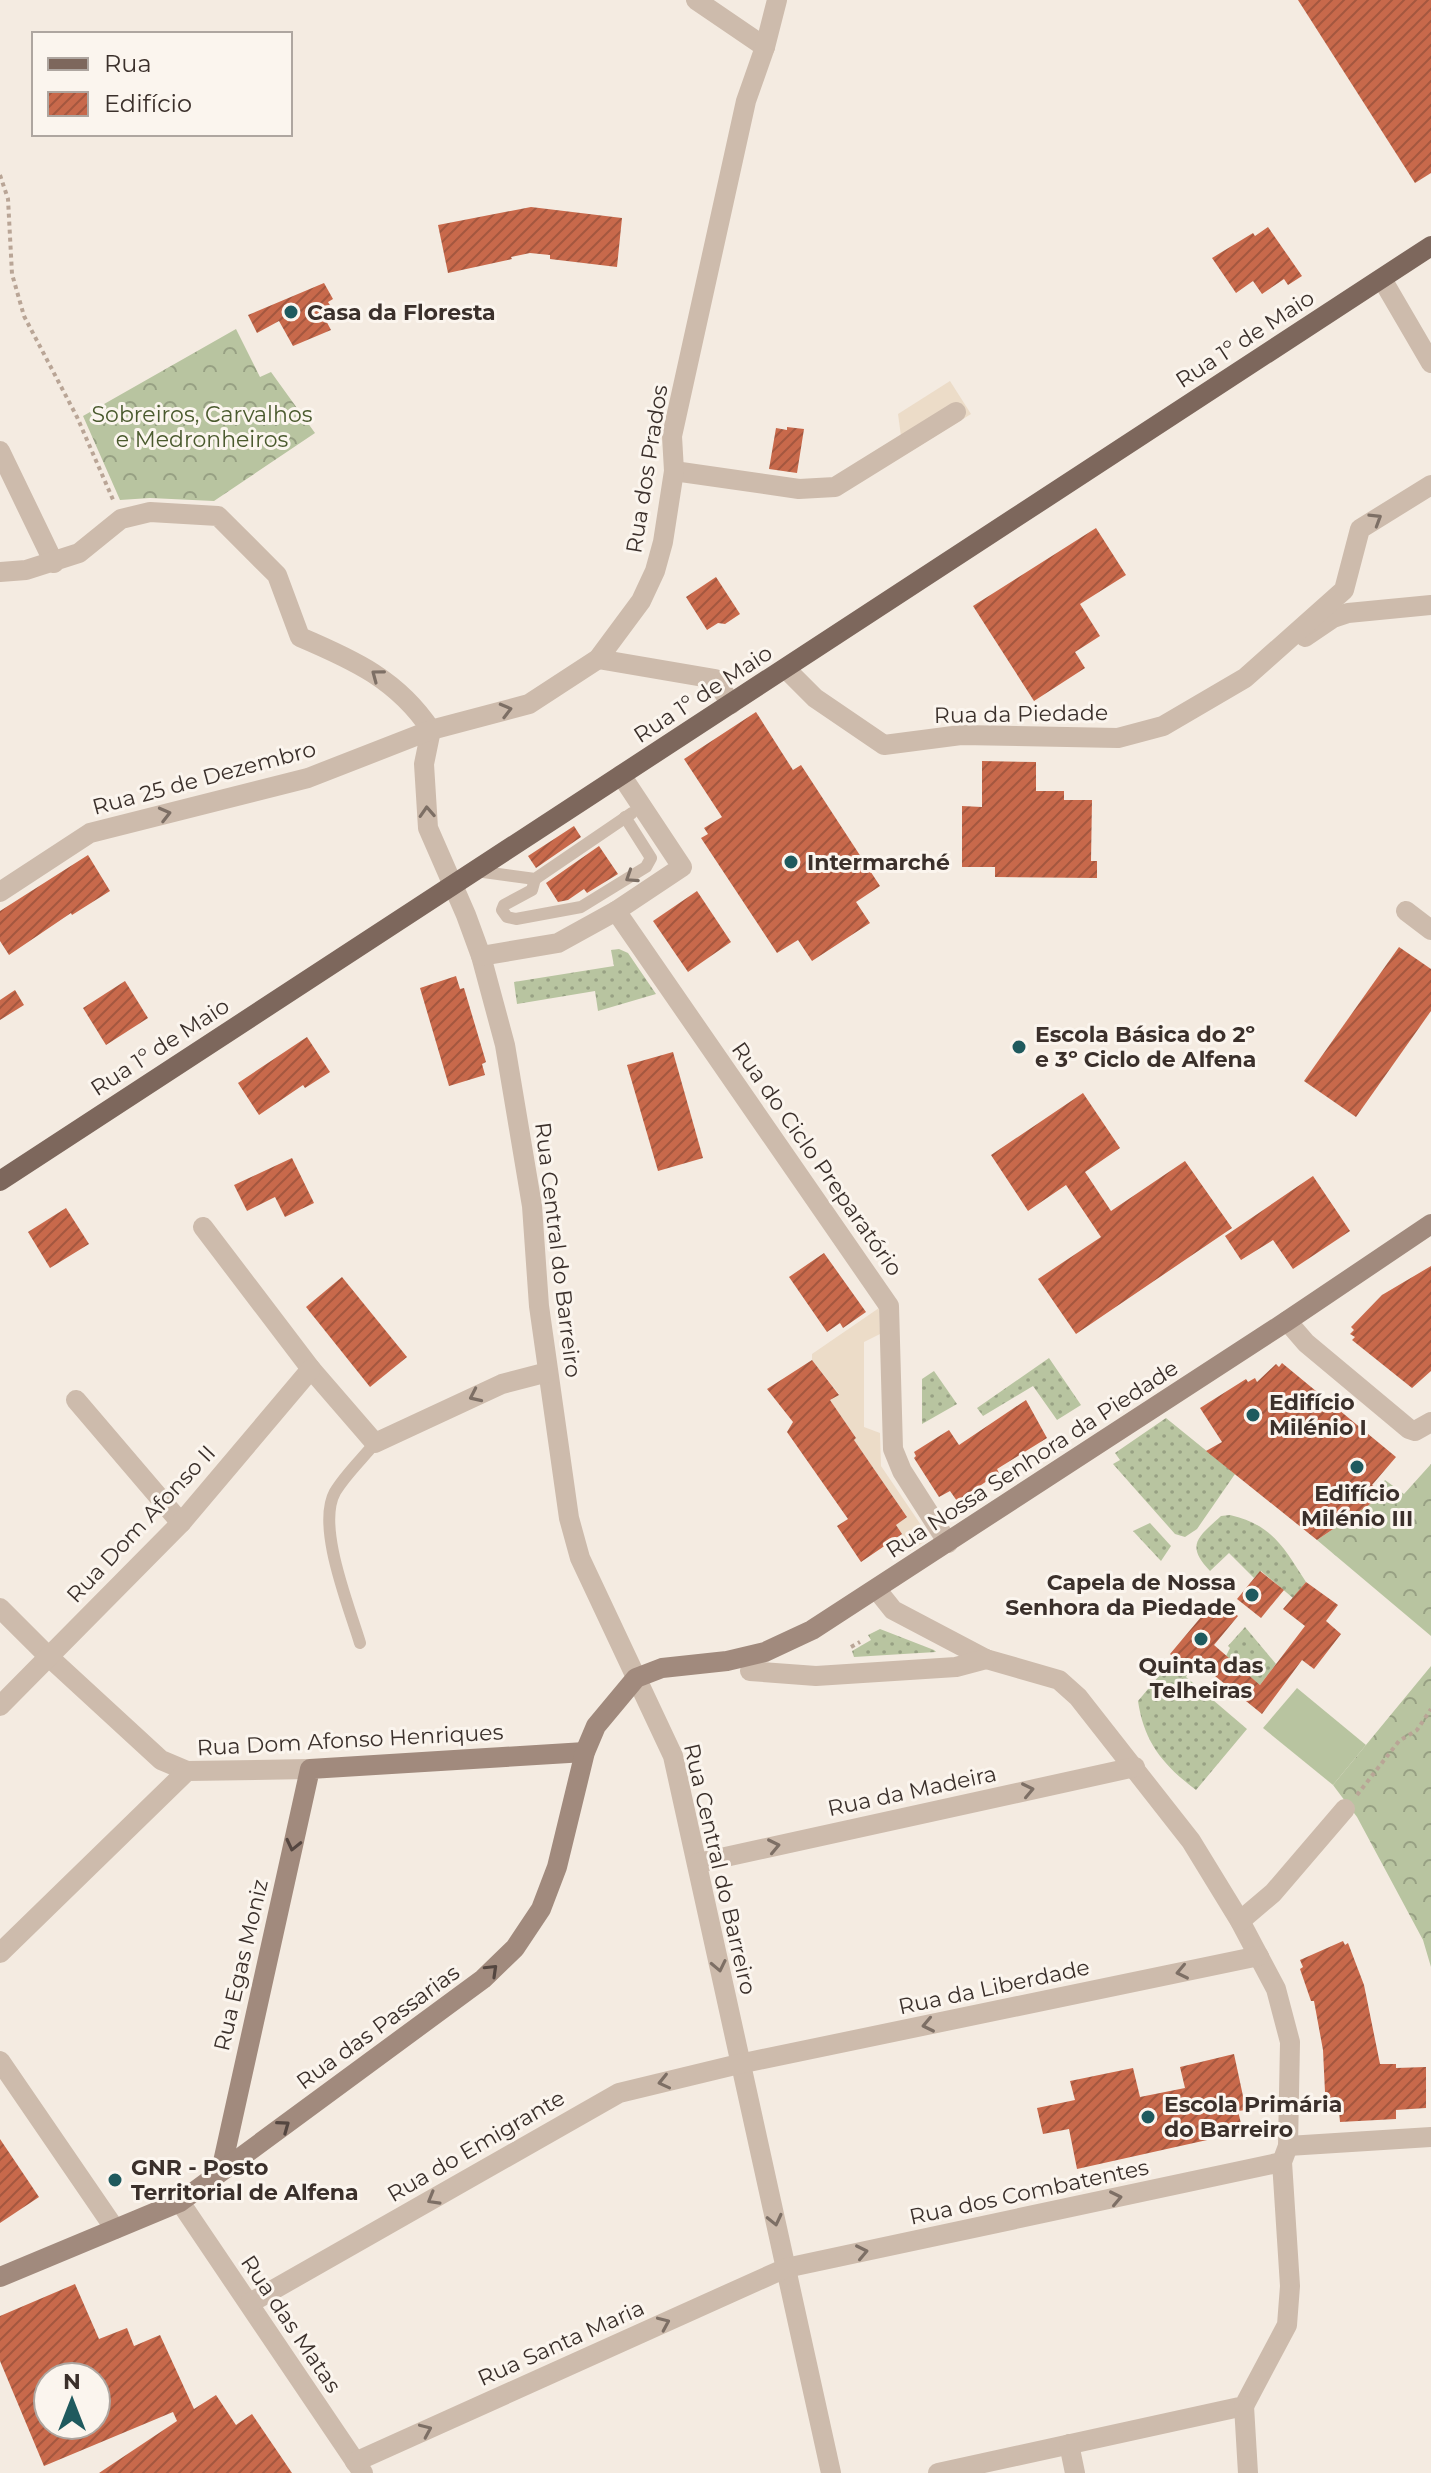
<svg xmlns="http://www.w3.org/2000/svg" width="1431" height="2473" font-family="Montserrat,sans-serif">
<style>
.grass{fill:url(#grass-dots)}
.forest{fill:url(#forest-crowns)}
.pitch{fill:#b8c4a0}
.plaza{fill:#ecdcc8}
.building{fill:url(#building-hatch);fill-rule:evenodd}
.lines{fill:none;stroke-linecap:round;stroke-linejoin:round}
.path{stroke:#b9a596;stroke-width:4;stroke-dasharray:4 4;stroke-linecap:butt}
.lane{stroke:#cdbbac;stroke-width:12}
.street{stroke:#cdbbac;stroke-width:20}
.secondary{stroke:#a18a7d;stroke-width:20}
.primary{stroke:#7d675c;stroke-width:20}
.oneway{stroke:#7d6f65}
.oneway2{stroke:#544640}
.poi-dot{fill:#1f5a5e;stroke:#fbf5ee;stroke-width:3}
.labels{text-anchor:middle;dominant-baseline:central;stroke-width:6;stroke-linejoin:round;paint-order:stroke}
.poi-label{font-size:22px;font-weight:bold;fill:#3b302b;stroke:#fbf5ee;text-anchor:start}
.street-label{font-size:22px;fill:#3b302b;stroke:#fbf5ee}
.park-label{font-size:22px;fill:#4a5a2e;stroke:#fbf5ee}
</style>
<defs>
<pattern id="grass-dots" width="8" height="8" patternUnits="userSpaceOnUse" patternTransform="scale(2)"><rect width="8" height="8" fill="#b8c4a0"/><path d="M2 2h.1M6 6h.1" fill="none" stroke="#97a083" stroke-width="1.8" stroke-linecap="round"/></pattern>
<pattern id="forest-crowns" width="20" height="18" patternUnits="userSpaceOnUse" patternTransform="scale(2)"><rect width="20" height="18" fill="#b8c4a0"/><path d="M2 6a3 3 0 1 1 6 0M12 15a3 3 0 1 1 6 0" fill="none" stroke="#97a083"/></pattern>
<pattern id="building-hatch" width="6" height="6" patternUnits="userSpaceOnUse" patternTransform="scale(2)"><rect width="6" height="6" fill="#c8694b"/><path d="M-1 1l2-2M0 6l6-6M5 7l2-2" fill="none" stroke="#a4573f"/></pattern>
</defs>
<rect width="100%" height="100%" fill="#f4ebe1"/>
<g class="grass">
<path d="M619 949 628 953 656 994 598 1011 595 991 517 1004 514 982 614 966 611 950Z"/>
<path d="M1049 1358 1081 1405 1057 1420 1033 1386 983 1416 977 1408Z"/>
<path d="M934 1371 957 1404 922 1424V1379Z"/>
<path d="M1166 1418 1235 1474 1197 1529 1185 1537 1175 1534 1113 1464 1120 1460 1115 1453Z"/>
<path d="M1230 1515C1272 1525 1283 1546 1306 1582L1293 1598 1261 1571 1254 1578 1229 1553 1210 1571C1185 1545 1198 1537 1221 1516Z"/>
<path d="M1150 1523 1171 1546 1161 1561 1133 1531Z"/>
<path d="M1245 1627 1276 1664 1260 1685 1226 1656 1230 1648 1228 1646Z"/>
<path d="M880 1629 934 1650 936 1652 854 1657 852 1651 871 1640 868 1635Z"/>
<path d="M1173 1659 1189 1672 1186 1677 1247 1729 1196 1790C1163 1765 1144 1742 1138 1701Z"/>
</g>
<g class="forest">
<path d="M236 329 260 377 271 372 315 433 214 501 150 498 120 500 83 416Z"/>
<path d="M1431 1464V1636L1317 1540 1385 1494 1378 1489 1385 1480 1404 1494Z"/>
<path d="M1431 1666V1967L1423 1940 1357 1817 1333 1785Z"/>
</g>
<path class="pitch" d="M1297 1688 1366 1745 1333 1785 1263 1728Z"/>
<g class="plaza">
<path d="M950 381 971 414 911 451 901 436 898 414Z"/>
<path d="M879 1308 880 1334 864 1342V1427L880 1433 881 1466 925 1531 924 1542 910 1551 896 1525 907 1517 854 1440 856 1438 830 1400 839 1394 812 1360V1354Z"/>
</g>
<g class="building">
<path d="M1298 0H1431V173L1415 183Z"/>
<path d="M531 207 622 218 617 267 550 259V255L530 253 511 257 512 259 448 273 438 225Z"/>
<path d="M1268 227 1302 276 1288 285 1284 279 1262 294 1253 281 1236 293 1212 258 1253 233 1255 236Z"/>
<path d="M324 283 333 299 328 302 333 310 323 315 331 330 293 346 279 321 257 333 248 315Z"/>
<path d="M787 427 804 429 797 473 769 469 776 428 787 430Z"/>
<path d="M1096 528 1126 575 1080 604 1100 636 1075 652 1085 668 1034 701 973 606Z"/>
<path d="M716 577 740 614 725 624 718 623 707 630 686 597Z"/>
<path d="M756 712 793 770 801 765 880 886 856 902 870 923 812 961 798 940 777 953 701 838 708 834 704 828 722 817 684 759Z"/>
<path d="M982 761 1036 762V791H1064V800H1092L1091 861H1097V878L995 877V867H962V806L982 807Z"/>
<path d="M574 826 581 837 536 868 528 856Z"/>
<path d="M599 846 618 874 587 893 584 889 568 900 558 902 546 883Z"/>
<path d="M88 855 110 891 72 915 71 913 9 955 0 941V911Z"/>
<path d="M697 891 731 942 688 972 653 921Z"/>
<path d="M1399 947 1431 969V1011L1356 1117 1304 1081Z"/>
<path d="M456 976 460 989 464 988 486 1062 482 1064 485 1075 449 1086 420 988Z"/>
<path d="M125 981 148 1018 106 1045 83 1008Z"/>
<path d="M15 990 24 1005 0 1020V1000Z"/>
<path d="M307 1037 330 1072 305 1088 303 1085 259 1115 238 1083Z"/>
<path d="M673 1052 703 1158 658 1171 627 1065Z"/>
<path d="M1083 1093 1120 1148 1085 1172 1111 1211 1185 1161 1232 1228 1076 1334 1038 1279 1101 1237 1066 1185 1028 1211 991 1155Z"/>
<path d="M292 1158 314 1203 285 1217 275 1197 247 1211 234 1185Z"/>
<path d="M1313 1176 1350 1231 1293 1269 1273 1240 1241 1260 1225 1236Z"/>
<path d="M66 1208 89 1244 50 1268 28 1232Z"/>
<path d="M824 1253 866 1312 843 1328 840 1323 827 1332 789 1277Z"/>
<path d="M1431 1266V1371L1412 1388 1352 1340 1355 1337 1350 1334 1354 1330 1351 1327 1382 1295Z"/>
<path d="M342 1277 407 1357 370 1387 306 1307Z"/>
<path d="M812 1360 839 1395 830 1400 856 1438 854 1440 907 1517 896 1525 902 1534 861 1562 837 1526 848 1519 787 1432 793 1422 767 1389Z"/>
<path d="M1282 1363 1396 1457 1372 1485 1385 1494 1317 1540 1206 1451 1222 1442 1200 1408 1246 1379 1248 1382 1255 1378 1257 1382 1276 1364 1279 1367Z"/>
<path d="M1026 1400 1047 1438 997 1469 999 1473 957 1501 950 1491 939 1497 914 1458 916 1456 914 1452 949 1430 959 1445Z"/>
<path d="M1260 1571 1284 1590 1261 1618 1237 1599Z"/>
<path d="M1306 1582 1338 1605 1326 1621 1341 1634 1314 1669 1302 1660 1262 1714 1199 1663 1191 1672 1170 1654 1217 1598 1238 1616 1214 1645 1260 1685 1305 1626 1283 1609Z"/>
<path d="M1343 1941 1345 1945 1348 1943 1364 1985 1380 2064H1396V2068L1426 2067V2108L1396 2110V2119L1340 2122 1339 2111H1335L1334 2104H1329V2093L1325 2092 1323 2050 1314 2001H1311L1300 1969 1303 1967 1300 1960Z"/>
<path d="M1234 2054 1246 2110 1238 2111 1243 2132 1077 2169 1069 2129 1043 2134 1037 2108 1075 2100 1070 2081 1133 2068 1140 2097 1185 2088 1180 2067Z"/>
<path d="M0 2139 39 2197 0 2223Z"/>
<path d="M75 2284 99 2339 127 2328 134 2346 160 2335 194 2409 216 2395 236 2425 252 2414 292 2473H99L177 2421 173 2412 44 2466 0 2361V2316ZM48 2377H96V2425H48Z"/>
</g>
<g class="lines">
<g class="path">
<path d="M0 175 8 199 12 274 24 316 77 417 114 502"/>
<path d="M851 1647 860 1642"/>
<path d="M1357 1795 1399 1741 1417 1730 1431 1709"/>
</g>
<g class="lane">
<path d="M476 871 535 879 632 813"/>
<path d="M535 879 532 890 504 905 502 910 507 917 516 919 581 907 646 867 651 858 625 817"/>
<path d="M360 1643C349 1606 316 1526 335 1492 345 1475 362 1459 375 1443"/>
</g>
<g class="street">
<path d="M696 0 765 47"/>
<path d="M1382 279 1431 363"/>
<path d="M0 451 54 563"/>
<path d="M674 471 799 489 835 487 956 412"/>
<path d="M0 572 26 570 79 553 121 519 150 512 218 516 277 575 300 637C354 660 398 680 431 730"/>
<path d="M1305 637 1333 618 1348 613 1431 605"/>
<path d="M598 659 715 679 731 704"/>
<path d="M786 669 815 698 884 745 961 735 1118 738 1163 726 1245 678 1344 590 1360 529 1431 485"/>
<path d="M431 730 424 764 428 828 466 915 481 956 505 1045 532 1206 539 1306 569 1518 580 1558 673 1756 831 2473"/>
<path d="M0 892 90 833 308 778 431 730 529 704 598 659 641 601 655 571 663 542 674 471 672 436 746 101 765 47 777 0"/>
<path d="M616 911 889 1306 893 1449 902 1471 948 1543"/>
<path d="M1406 911 1431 930"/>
<path d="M481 956 558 943 616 911 682 867 621 775"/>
<path d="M203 1227 311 1369 375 1443 502 1384 548 1372"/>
<path d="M1287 1321 1306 1343 1409 1429 1415 1431 1431 1422"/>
<path d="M76 1400 181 1523"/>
<path d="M877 1590 893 1610 986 1659 1059 1680 1078 1697 1191 1841 1240 1921 1276 1989 1290 2042 1288 2146 1282 2162 1290 2286 1287 2325 1244 2406 938 2473"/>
<path d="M0 1608 49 1657 161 1760 187 1771"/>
<path d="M750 1671 816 1676 956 1667 986 1659"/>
<path d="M0 1706 181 1523 311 1369"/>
<path d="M698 1863 1135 1767"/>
<path d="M1240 1921 1273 1893 1345 1809"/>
<path d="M0 1953 187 1771 310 1769"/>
<path d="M0 2061 115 2229"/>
<path d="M1288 2146 1431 2137"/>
<path d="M180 2202 363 2473"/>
<path d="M250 2303 619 2093 739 2064 1259 1956"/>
<path d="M1244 2406 1248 2473"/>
<path d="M1069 2444 1075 2473"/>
<path d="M355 2462 786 2268 1282 2162"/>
</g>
<g class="secondary">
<path d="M221 2171 310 1769 585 1752"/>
<path d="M0 2277 180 2202 483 1979 515 1948 541 1909 557 1867 585 1752 596 1726 636 1678 662 1668 727 1661 765 1652 812 1630 1287 1321 1431 1224"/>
</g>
<path class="primary" d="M0 1181 1431 246"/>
</g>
<defs><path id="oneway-chevron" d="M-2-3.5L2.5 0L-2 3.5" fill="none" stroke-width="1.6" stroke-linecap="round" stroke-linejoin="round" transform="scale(2)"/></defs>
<g class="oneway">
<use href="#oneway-chevron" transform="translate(1376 519) rotate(-32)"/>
<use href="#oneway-chevron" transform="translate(377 675) rotate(-143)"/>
<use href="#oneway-chevron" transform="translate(506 710) rotate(-15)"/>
<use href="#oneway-chevron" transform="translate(427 812) rotate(-93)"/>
<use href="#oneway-chevron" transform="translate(165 814) rotate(-14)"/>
<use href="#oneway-chevron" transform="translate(631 877) rotate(147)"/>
<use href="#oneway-chevron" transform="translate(475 1396) rotate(155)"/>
<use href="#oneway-chevron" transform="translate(1028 1790) rotate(-12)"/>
<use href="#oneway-chevron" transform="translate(774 1846) rotate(-12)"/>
<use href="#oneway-chevron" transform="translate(719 1966) rotate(78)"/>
<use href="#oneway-chevron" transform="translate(1182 1972) rotate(168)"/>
<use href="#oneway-chevron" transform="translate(928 2025) rotate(168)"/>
<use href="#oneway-chevron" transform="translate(664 2082) rotate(167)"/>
<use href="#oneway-chevron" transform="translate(1116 2198) rotate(-12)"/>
<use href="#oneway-chevron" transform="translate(433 2199) rotate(150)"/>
<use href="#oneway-chevron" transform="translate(775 2220) rotate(77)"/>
<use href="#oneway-chevron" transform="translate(862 2252) rotate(-12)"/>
<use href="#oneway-chevron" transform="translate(664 2323) rotate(-24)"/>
<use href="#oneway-chevron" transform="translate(426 2430) rotate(-24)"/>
</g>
<g class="oneway2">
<use href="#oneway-chevron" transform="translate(293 1845) rotate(103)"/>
<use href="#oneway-chevron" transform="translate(492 1970) rotate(-44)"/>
<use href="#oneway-chevron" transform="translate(284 2126) rotate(-36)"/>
</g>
<g class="poi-dot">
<circle cx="291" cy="312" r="8"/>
<circle cx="791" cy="862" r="8"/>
<circle cx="1019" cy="1047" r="8"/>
<circle cx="1253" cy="1415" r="8"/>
<circle cx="1357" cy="1467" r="8"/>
<circle cx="1252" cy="1595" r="8"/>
<circle cx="1201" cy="1639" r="8"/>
<circle cx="1148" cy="2117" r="8"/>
<circle cx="115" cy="2180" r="8"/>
</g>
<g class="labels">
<g class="poi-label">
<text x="307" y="312">Casa da Floresta</text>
<text x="807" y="862">Intermarché</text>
<text x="1035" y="1034">Escola Básica do 2º<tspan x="1035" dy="25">e 3º Ciclo de Alfena</tspan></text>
<text x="1269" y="1402">Edifício<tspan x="1269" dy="25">Milénio I</tspan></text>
<text x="1357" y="1493" text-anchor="middle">Edifício<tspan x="1357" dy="25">Milénio III</tspan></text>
<text x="1236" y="1582" text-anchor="end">Capela de Nossa<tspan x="1236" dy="25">Senhora da Piedade</tspan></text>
<text x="1201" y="1665" text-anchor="middle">Quinta das<tspan x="1201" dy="25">Telheiras</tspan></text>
<text x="1164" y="2104">Escola Primária<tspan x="1164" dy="25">do Barreiro</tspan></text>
<text x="131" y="2167">GNR - Posto<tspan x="131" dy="25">Territorial de Alfena</tspan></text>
</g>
<g class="street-label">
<text transform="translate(1245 339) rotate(-33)">Rua 1º de Maio</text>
<text transform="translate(647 469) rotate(-81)">Rua dos Prados</text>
<text transform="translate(703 694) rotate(-33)">Rua 1º de Maio</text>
<text transform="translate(1021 714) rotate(-1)">Rua da Piedade</text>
<text transform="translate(204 778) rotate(-15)">Rua 25 de Dezembro</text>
<text transform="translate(160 1047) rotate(-33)">Rua 1º de Maio</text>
<text transform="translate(817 1159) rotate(55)">Rua do Ciclo Preparatório</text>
<text transform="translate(558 1250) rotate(83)">Rua Central do Barreiro</text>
<text transform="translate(1032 1459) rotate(-33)">Rua Nossa Senhora da Piedade</text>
<text transform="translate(141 1524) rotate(-47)">Rua Dom Afonso II</text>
<text transform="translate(350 1740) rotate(-3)">Rua Dom Afonso Henriques</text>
<text transform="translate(912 1791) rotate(-12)">Rua da Madeira</text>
<text transform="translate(720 1869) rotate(77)">Rua Central do Barreiro</text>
<text transform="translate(241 1965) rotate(-77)">Rua Egas Moniz</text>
<text transform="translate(994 1987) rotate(-12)">Rua da Liberdade</text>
<text transform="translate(378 2027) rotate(-36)">Rua das Passarias</text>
<text transform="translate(476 2146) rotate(-30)">Rua do Emigrante</text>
<text transform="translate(1029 2192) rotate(-12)">Rua dos Combatentes</text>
<text transform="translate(291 2324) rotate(56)">Rua das Matas</text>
<text transform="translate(561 2343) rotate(-24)">Rua Santa Maria</text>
</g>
<g class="park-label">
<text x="202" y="414">Sobreiros, Carvalhos<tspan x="202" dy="25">e Medronheiros</tspan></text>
</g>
</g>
<rect x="32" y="32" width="260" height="104" fill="#fbf5ee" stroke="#aea6a0" stroke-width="2"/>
<rect x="48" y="58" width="40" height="12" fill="#7d675c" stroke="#aea6a0" stroke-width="2"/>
<text x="104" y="72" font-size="24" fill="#3b302b">Rua</text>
<rect x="48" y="92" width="40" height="24" fill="url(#building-hatch)" stroke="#aea6a0" stroke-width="2"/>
<text x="104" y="112" font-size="24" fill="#3b302b">Edifício</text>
<g transform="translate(72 2401)"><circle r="38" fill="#fbf5ee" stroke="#aea6a0" stroke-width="2"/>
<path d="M0-6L14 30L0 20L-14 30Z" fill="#1f5a5e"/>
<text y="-12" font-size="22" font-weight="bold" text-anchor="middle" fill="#3b302b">N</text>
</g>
</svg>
